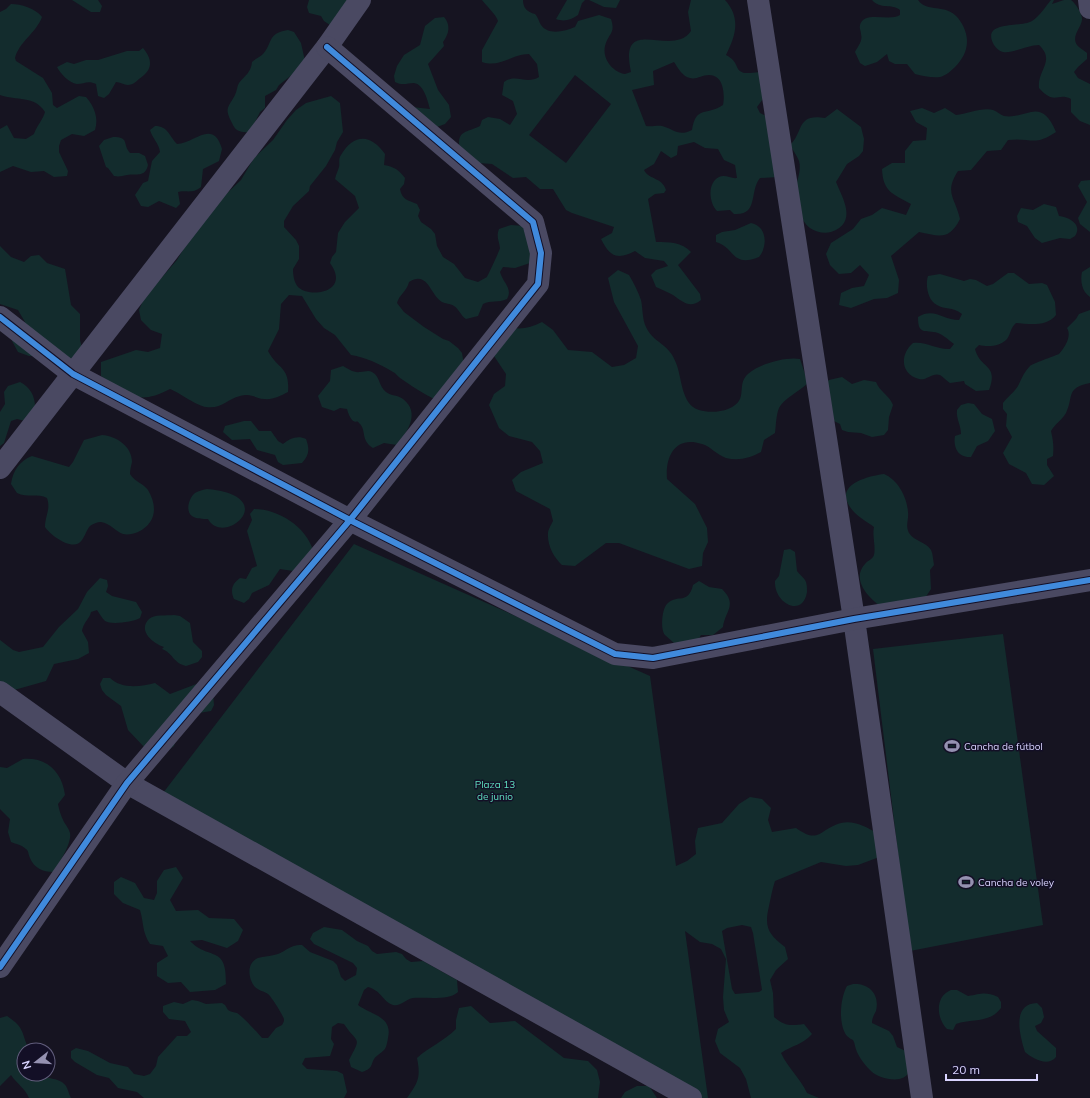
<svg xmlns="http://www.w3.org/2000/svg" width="1090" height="1098" font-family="Mulish,sans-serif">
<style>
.green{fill:#132c2d;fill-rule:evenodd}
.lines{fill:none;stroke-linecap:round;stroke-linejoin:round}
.street{stroke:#4a4962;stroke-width:22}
.cycleway-casing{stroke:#130f26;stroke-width:8}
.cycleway{stroke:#408adc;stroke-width:6}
.labels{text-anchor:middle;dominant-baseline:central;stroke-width:3;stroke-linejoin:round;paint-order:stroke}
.poi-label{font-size:10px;fill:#d9d4ff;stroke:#130f26;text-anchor:start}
.park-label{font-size:10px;fill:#5fe0c0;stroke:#130f26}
</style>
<rect width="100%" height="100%" fill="#161421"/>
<g class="green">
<path d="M72 0H98L102 6 100 12H91Z"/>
<path d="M309 0H357L330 25 324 21 321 16 309 13 307 7Z"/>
<path d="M482 0H523C523 8 527 12 535 14 538 17 539 22 541 25 549 36 565 31 575 27L578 21 599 15 611 19C616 34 608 33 605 46 602 59 613 72 625 74L631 72C618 12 672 59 691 31L688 12 691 0H725C741 18 736 35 726 55 744 64 729 77 759 72L768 92 757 107 760 113 766 116 778 177 760 178C749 191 759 216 734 214L730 210 717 211C709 203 707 183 719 177 725 174 731 179 737 178L735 165 724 160 718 149 705 148 694 142 678 146 677 155 671 158 661 151 654 164 644 170C649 180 662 177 666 190L664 193 655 194 648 199 656 242C669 242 682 242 691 252L678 265 700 294 701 300C690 309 683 302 673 295 668 292 662 290 656 287L651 275 656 270 668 266 664 261 645 258 635 251C617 260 610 257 601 239L612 233 614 227 572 213 566 210 553 189H540L526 177 513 178 492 164 479 163 459 145C458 130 469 132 480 126L482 120 488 117 500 119 510 125 517 114 513 101 502 95 504 82C516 73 526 85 539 77L537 64 529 54C512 54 500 68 482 62V50L498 21C495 13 487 7 482 0ZM674 62C678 68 683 77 690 78 696 80 702 75 709 75 724 75 725 95 723 105 707 116 696 105 692 130 678 137 674 129 662 126 657 125 652 127 646 126L632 90 654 85 653 71ZM575 75 611 104 566 163 529 135Z"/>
<path d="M567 0H585L582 3 578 15C571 20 564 22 556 19Z"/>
<path d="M589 0H620L616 8 604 7Z"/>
<path d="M872 0H918C927 13 946 3 958 18 971 35 970 52 955 67 951 71 945 76 940 77 932 78 923 76 915 74L907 64H895L889 61 887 54 877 62 865 66 860 63 855 52C858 46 863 41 861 34 861 31 859 28 860 25 864 10 889 22 900 15V10C891 3 881 10 872 0Z"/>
<path d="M1051 0H1054L1052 4 1064 0H1071C1075 3 1083 14 1082 20 1081 28 1071 36 1077 45 1079 48 1084 50 1087 53V59L1078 67 1074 72 1078 78 1090 84V125L1080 121 1071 112V99C1057 92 1055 106 1039 88 1037 70 1056 61 1039 45 1027 45 1012 54 1003 52 999 51 996 48 994 45 980 20 1021 28 1032 21 1040 16 1045 7 1051 0Z"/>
<path d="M11 4C21 4 35 8 42 17 36 33 19 42 15 58L16 61 43 78 52 93 53 105 57 108 79 96 86 97C94 106 99 118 95 130L84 136 72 134 61 140 59 146V152L68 171 67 176 54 177 44 171 31 172 13 166 0 172V129L7 125 14 138 26 139 34 134C37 125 43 120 45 112 35 95 16 101 0 95V12L6 9Z"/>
<path d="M444 17C451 25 449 34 443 42L444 46 428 64 438 90 449 105 451 117 445 124 437 127 412 107 430 109C428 102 424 84 414 83 407 83 403 86 395 82L394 76 397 66 404 55 420 45 425 26 435 18Z"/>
<path d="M288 30 294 32 301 43 305 61 293 74 279 85 276 90 265 96V108L260 112 250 132C241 133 235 131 232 123 224 108 228 108 235 95 237 91 237 86 239 83 245 75 251 73 252 62 255 59 260 57 263 54 273 43 267 33 288 30Z"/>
<path d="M143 48C153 60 153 70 139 79 136 82 132 85 128 85 124 85 120 82 116 82L109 94 104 98 98 96 96 84C88 80 84 84 77 84 69 83 60 73 57 67L67 62 74 64 86 60H98L127 51H139Z"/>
<path d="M331 96 340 103 343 132 337 142 335 150 326 166 310 186 309 191 293 206 284 221V227L296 240 299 246V259L293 269C293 275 294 282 298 287 311 299 351 292 330 263L332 257 336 252 338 233 345 222 359 208 355 196 335 179C336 174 338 171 339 167 340 163 338 159 341 155 354 133 371 134 385 154L384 165C395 167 399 170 405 178L404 184 400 189C402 200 408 200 417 204L420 210 418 216 421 222 431 229 435 234 437 246 443 257 454 264 465 278 478 282C481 280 484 279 487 277 488 275 500 250 500 248 499 240 496 237 499 229L511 225 524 226 533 262 515 268 503 267 500 272C503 283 513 288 507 299 498 303 491 300 483 304L478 316 466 319C461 316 459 309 454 306 450 303 445 304 442 302 430 295 428 270 409 282 407 291 399 295 397 303L404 312 424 327 443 339 449 341 458 348 462 353 464 365 437 400C423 394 412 386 400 378 397 376 396 373 393 372 380 364 365 357 351 355L335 335 324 328 316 319 302 296 289 295 281 304 279 329 268 351C278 370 290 366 288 392 280 396 273 400 264 399 254 398 252 393 240 396 227 399 222 409 206 407 197 406 180 393 170 389 138 406 127 395 101 376V362L136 350 148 352 160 348 162 334 151 330 141 320 139 310 144 298 177 260 197 226 223 197 241 180 254 158 273 140 287 120 296 110 306 103Z"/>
<path d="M922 108 934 113 945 108 956 115C967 114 983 107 993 110 997 111 1000 115 1004 116 1026 120 1041 95 1056 132 1034 147 1031 137 1008 140L1001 150 987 151 971 170 958 171C944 193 955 197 960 219 949 241 939 236 919 232L891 256 899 280 898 293 887 298 874 299 851 308 839 305 841 293 852 288 864 286 869 275 860 265 851 273 839 274 830 265 826 254 831 243 853 229 861 219 872 215 882 208 906 215 911 204C893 194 883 192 882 169L892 163H905V151L913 141 926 140 927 128 916 122 910 111Z"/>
<path d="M837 109 861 127 864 139 863 151 859 156 847 164 836 182C843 199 858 223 831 232 824 234 816 232 810 228 801 221 794 203 795 192 796 183 802 170 799 161 797 156 793 150 790 145 804 132 796 113 825 118Z"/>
<path d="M155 126C168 126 169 136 177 144 194 144 213 118 222 149L219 161 203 169 201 187C193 194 187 190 178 192L180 204 176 208 159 201 148 207 141 206 135 195 143 183 148 181 152 161 160 152C159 143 152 138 150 130Z"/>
<path d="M113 137C130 137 122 144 130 153H139L145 156 148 165C145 178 137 173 127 175 122 176 119 177 114 176L108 168 106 167 99 146 104 140Z"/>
<path d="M1090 180V232L1080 224 1078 218 1087 202 1078 186 1081 181Z"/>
<path d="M1044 204 1056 207 1059 216C1069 217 1083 225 1075 236L1070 239 1060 238 1042 243 1035 238 1027 226 1018 222 1017 216 1021 208 1033 210Z"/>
<path d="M751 223C767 226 768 246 759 257 731 268 735 247 716 242V235L722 232 735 230Z"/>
<path d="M0 246 11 257 24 262 31 256 39 255 47 263 65 269 71 305 80 314V340L83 352 81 365 42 356H29L18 352 12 341 14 328 25 322 18 310 0 304Z"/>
<path d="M1090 267V297C1082 292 1080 281 1082 272Z"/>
<path d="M618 270 629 275C634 283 638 292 641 300 643 309 642 319 646 327 653 343 669 343 676 363 682 377 681 405 699 410 711 414 734 412 740 399 743 392 740 383 746 376 755 365 786 356 800 359L808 383C800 391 783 399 779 408 776 415 776 426 775 433L764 440 761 452C750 458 739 461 726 458 717 455 710 446 702 444 675 435 665 457 667 479L695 504 707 528 708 542 703 553 702 566 689 569 619 543H606L575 566 562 565C554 558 547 545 548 533 548 530 551 525 553 521L550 509 516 491 512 480 521 472 543 463 540 451 532 442 509 436 499 428 489 405 494 394 505 386 506 374 492 353 508 327C521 330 530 328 542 322L553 330 568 350 592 352 612 367 624 365 636 358 638 346 614 302 608 278Z"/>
<path d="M1008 273H1014L1029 284 1042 283 1047 285 1055 302 1056 315C1047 327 1029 324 1016 323 1010 328 1011 334 1007 339 1000 347 987 347 979 345L975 349C980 369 999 364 989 390L976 391 965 384 964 381 950 383C947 381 943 377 940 375 933 372 926 381 919 379 900 374 900 354 913 343 926 341 937 350 950 349L954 344C950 341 942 334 938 333 925 329 918 336 918 317 934 307 943 320 959 320L962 314C952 306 945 310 937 305 928 301 925 285 928 276L940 274 964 281 970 279 976 280 987 286 993 284Z"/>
<path d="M1090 310V383C1065 388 1074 397 1066 413 1062 420 1055 424 1051 431 1053 440 1054 446 1053 456L1047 459V465L1054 476 1044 485 1032 484 1026 473 1009 464 1003 453 1012 437 1006 426 1007 414 1003 409V403C1007 397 1016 391 1019 384 1022 377 1025 371 1030 366 1032 364 1054 356 1059 354 1065 347 1072 336 1067 328L1076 319 1079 314Z"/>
<path d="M343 366C348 369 354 373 360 372 365 372 368 370 372 372 380 376 379 387 386 392 391 396 398 395 403 399 421 413 407 432 397 445L384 443 373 448C360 440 367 430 359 423 357 420 357 423 353 421 350 418 348 413 347 409L340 408 334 411 322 407 318 396 330 381 331 370Z"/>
<path d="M842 377 852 384 864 380 876 382C880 392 889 395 893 405L889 417 888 430 884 435 872 437 861 433 848 432 842 430 840 424 834 421 825 384 829 380Z"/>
<path d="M20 382C30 387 35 396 35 407L25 421 17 419 11 421 4 443 0 446V412L5 404 4 392 8 386Z"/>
<path d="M968 403 974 404 982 414 992 419 995 431 988 441 977 446 971 457C958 458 953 447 955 436L961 434C961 425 956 419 957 410L961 405Z"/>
<path d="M244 421H251L259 431H271L278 441 283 444C290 438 298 435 306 439 310 450 309 455 302 463L283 465 278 462 275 455 257 450 250 439 232 440 223 432 225 426Z"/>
<path d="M102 435C116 436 132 446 132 462 131 466 130 470 130 474 135 482 143 483 148 490 158 507 156 523 138 532 133 534 128 535 123 534 115 531 110 523 101 522 97 522 93 524 90 526 86 531 85 536 82 540 74 553 50 535 45 527 45 516 51 509 47 498 38 493 27 498 17 493L11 484C13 471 19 461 32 456L69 467 73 462 84 440Z"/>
<path d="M884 474C898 480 907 497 908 512 909 520 905 525 909 533 914 541 926 542 931 550 933 554 933 560 934 565L930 570 931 589 921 604 880 606C868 597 851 579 865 564 868 560 872 560 874 555 876 547 872 535 874 527 866 521 856 516 850 507 834 484 869 476 884 474Z"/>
<path d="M207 489C283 496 224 548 208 519 203 519 196 519 192 516 185 511 189 498 195 493 198 491 202 490 207 489Z"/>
<path d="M254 509C279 509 306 527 313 550L293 571 280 569 269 585 252 593 249 599 244 603 234 599C230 590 232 584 240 578L246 579 252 568 257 566 247 531 252 520 250 514Z"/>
<path d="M354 544 650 676 676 866 687 861 696 854 695 841 698 828 722 823 739 804 750 797 762 799 771 808 768 820 772 832 796 828C820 845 819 829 841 823 854 820 866 827 877 833L882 856 858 865 846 866 821 862 775 881C772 890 771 897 769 906 764 927 768 934 785 947L788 959 776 970 770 980 773 993 774 1017C784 1026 791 1026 804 1024L812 1034C802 1045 793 1045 781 1053 788 1068 800 1078 807 1093L819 1098H751L746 1079 740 1068 720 1053 715 1041 718 1029 729 1022 724 1010 723 997 726 959 721 949 712 944 700 942 685 931 708 1098H701L163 793ZM742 925 751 927 753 933 762 990 759 992 735 994 732 989 722 931 727 928Z"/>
<path d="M790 549 795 552 797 571C799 574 803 577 805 580 807 583 807 588 807 592 803 618 774 604 775 581L779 576 784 550Z"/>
<path d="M100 578 107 580 108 586 106 592 112 596 136 602 142 612 140 618C133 622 111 625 105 621 102 618 99 613 97 610L91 612C90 618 83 623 82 631L88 642 89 653 78 659 54 664 46 681 0 694V640L13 650 19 652 43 647 59 627 78 609 87 592Z"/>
<path d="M699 581 709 587 722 589C738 605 725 611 723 627L713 635H701L698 640 674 643C671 640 668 638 665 635 660 629 662 607 668 603 678 594 688 605 693 585Z"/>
<path d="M174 615 180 616 190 623 193 642 202 651V657L198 662 186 666C173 663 173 653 162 649L164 647C154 644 137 631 149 619 154 614 166 616 174 615Z"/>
<path d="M1003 634 1043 925 910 951 873 649Z"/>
<path d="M103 678H110C121 689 140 687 155 683L170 694 199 683 213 693 214 705 211 711 199 713 176 739 174 746 170 749H146L128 730 121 706 106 695 102 690 100 684Z"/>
<path d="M23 759C47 757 62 772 65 795L58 804C59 810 61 816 64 822 66 825 69 829 70 833 72 843 59 864 53 872 43 872 34 868 30 858 28 854 29 851 26 849 22 845 16 844 11 842L8 832 10 819 0 809V767L7 768Z"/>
<path d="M176 867 183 878 170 900 176 911 198 910 209 918 234 919 243 930 238 941 227 948 202 940 190 941C209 961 227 944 226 984L215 990 190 992 181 982 168 983 157 976V963L168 956 163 946 150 944C142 932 144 924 140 910L123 903 114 894V882L121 877 135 883 144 898 154 900 157 893V881L164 870Z"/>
<path d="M324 927 342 930 357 941 368 946 372 951 377 954 396 952 402 954 406 959 411 962 423 961 457 980 458 992C448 1001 427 997 413 998 406 999 400 1007 393 1005 383 1002 382 991 368 987L364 990 358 1005C371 1015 393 1016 388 1038 386 1049 386 1049 378 1055 369 1061 376 1068 362 1072L351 1067 349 1060C362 1035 358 1045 344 1024L338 1023 332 1027 331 1039 334 1044 330 1056 305 1058 302 1064 307 1069 337 1071 343 1074 347 1092 344 1098H144L137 1092 118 1088 109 1078 97 1075 75 1062 71 1058V1051L76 1048 88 1051 110 1063 128 1067 134 1074 144 1076 150 1074 156 1066 158 1057 177 1036H187L191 1032 185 1021 169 1019 163 1012V1006L174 1002 183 1004 192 1000 198 1001 206 1004 222 1003 225 1005 228 1010C231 1012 234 1012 237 1013 241 1015 259 1034 262 1038H268L276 1028 282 1025C283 1023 284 1022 284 1020 285 1018 271 996 268 994 264 991 259 991 255 987 249 980 246 965 256 959 261 956 268 957 274 955 286 953 287 945 302 945L310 952 333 961 337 965 341 977 345 981 356 975 357 968 353 963 314 944 310 939 313 933Z"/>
<path d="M853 984C869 983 880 994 876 1011 874 1015 872 1018 872 1023L889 1031 893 1036 897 1047 908 1052C908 1058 911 1066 909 1071 905 1085 879 1079 871 1071 866 1066 860 1059 857 1052 855 1048 855 1043 853 1040 851 1039 849 1038 847 1036 838 1025 840 998 847 986Z"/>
<path d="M951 990H957L968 996C981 994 985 991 998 997L1001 1002V1008C989 1024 972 1018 956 1024L953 1030 947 1029C936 1018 935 996 951 990Z"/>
<path d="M1037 1003 1042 1008 1044 1017 1041 1023 1035 1026 1037 1031 1056 1048V1057C1048 1067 1033 1059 1025 1052 1020 1036 1011 1004 1037 1003Z"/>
<path d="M471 1006 490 1023 515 1021 564 1058 588 1061 597 1070 600 1082 598 1098H407C418 1082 421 1078 417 1058 429 1047 444 1041 456 1029V1020L459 1008Z"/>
<path d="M7 1016C25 1028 21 1032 29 1050H24V1074H40C47 1080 60 1077 66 1086 68 1089 69 1095 71 1098H29C25 1088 17 1084 11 1075L0 1086V1018Z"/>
<path d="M637 1086H649L657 1098H621L625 1092Z"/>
</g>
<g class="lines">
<g class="street">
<path d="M758 0 854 619 922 1098"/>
<path d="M1089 0 1090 8"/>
<path d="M0 317 73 374 350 520 615 654 653 658 854 619 1090 580"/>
<path d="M0 468 327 47 360 0"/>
<path d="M0 692 127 783 691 1098"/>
<path d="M0 967 127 783 350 520 538 284 541 253 533 222 327 47"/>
</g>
<g class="cycleway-casing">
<g id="cycleway">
<path d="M0 317 73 374 350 520 615 654 653 658 854 619 1090 580"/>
<path d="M0 967 127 783 350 520 538 284 541 253 533 222 327 47"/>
</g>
</g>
<use href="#cycleway" class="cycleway"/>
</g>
<defs>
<g id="stadium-bare" transform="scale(1.2)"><path d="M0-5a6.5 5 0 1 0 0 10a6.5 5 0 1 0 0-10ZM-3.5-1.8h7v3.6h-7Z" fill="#9591b1" stroke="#130f26" stroke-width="2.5" paint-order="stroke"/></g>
</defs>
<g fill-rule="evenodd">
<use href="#stadium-bare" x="952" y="746"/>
<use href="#stadium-bare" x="966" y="882"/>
</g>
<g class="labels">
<g class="poi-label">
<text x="964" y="746">Cancha de fútbol</text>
<text x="978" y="882">Cancha de voley</text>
</g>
<g class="park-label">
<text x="495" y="784">Plaza 13<tspan x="495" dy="12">de junio</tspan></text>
</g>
</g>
<g transform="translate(36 1062) rotate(253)"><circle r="19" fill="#130f26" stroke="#625e7d"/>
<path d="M0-3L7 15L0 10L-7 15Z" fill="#9591b1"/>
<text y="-6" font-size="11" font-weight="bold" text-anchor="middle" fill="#d9d4ff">N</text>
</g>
<path d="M946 1074v6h91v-6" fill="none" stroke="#d9d4ff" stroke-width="2"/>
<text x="952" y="1074" font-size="12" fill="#d9d4ff" stroke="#130f26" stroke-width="3" paint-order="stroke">20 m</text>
</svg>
